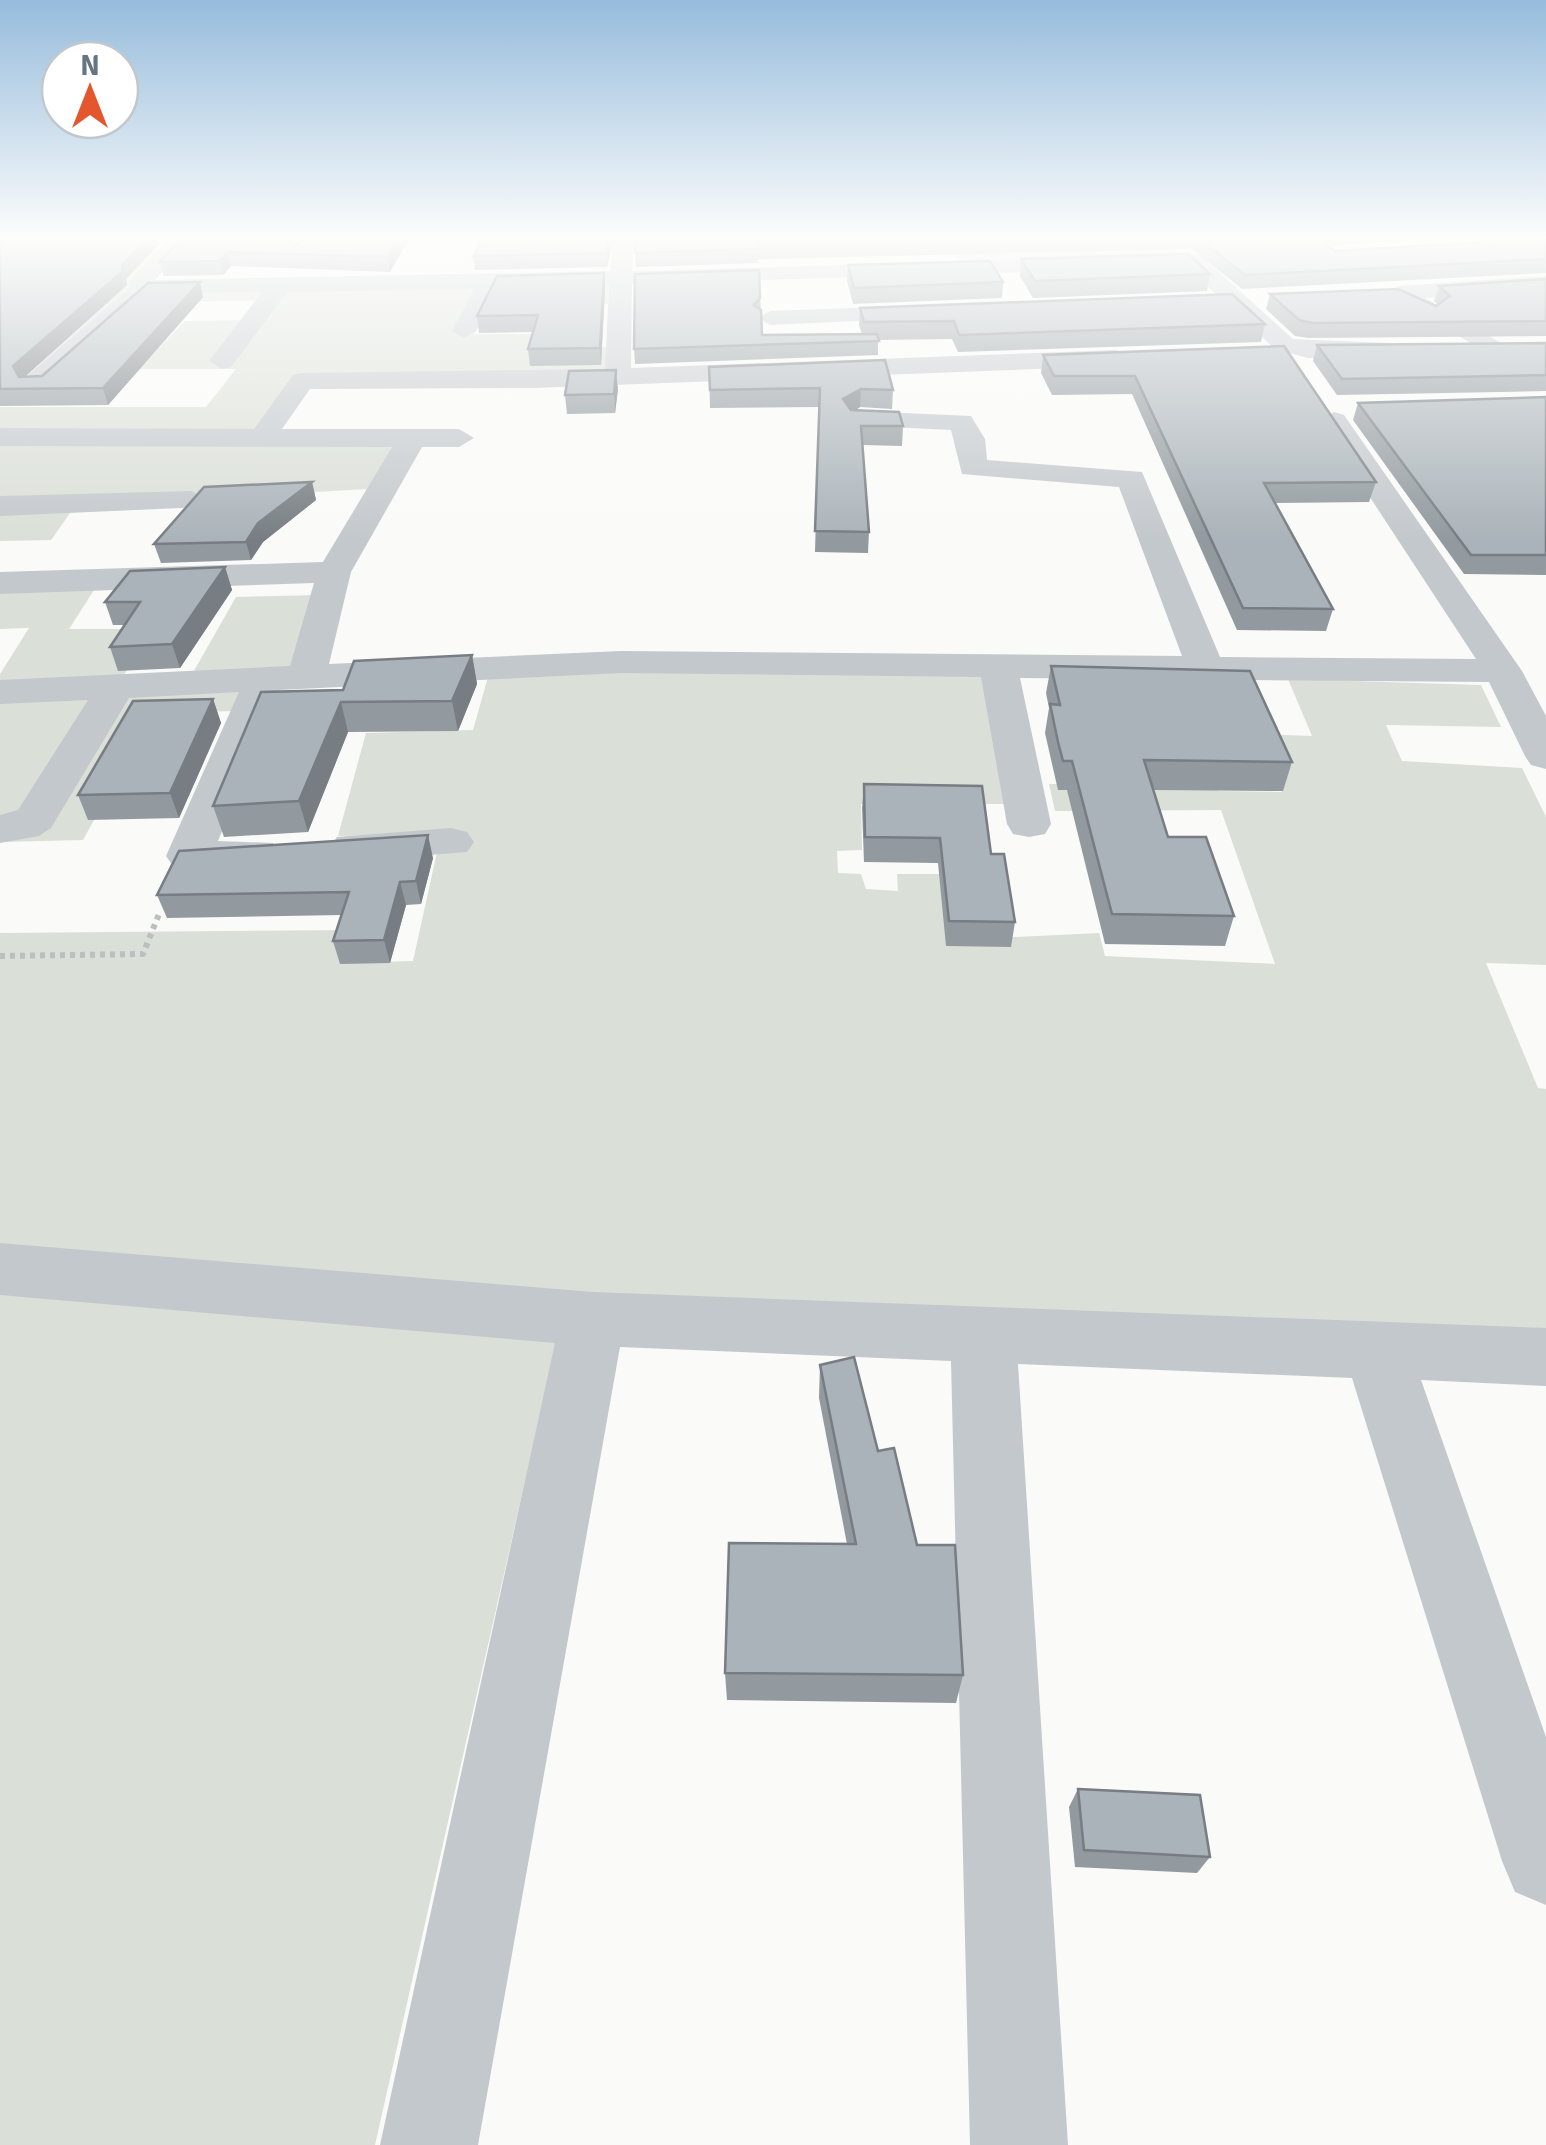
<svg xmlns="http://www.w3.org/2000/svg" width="1546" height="2145" font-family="Signika,sans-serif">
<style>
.green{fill:#dadfd7}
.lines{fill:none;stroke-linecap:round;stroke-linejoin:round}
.path{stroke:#bbbfc2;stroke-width:6;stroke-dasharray:5 5;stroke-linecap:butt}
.minor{fill:#c3c8cc;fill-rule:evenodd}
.wall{fill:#929a9f}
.shaded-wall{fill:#777d82}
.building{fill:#aab3b9;stroke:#777d82;stroke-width:2.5}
</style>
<rect width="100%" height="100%" fill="#fafaf8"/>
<g class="green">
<path d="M955 240H1164L1183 258 962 265 951 250Z"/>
<path d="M163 251 132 282 609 280 608 304 548 305 480 319 474 334H538V349L607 347V374L293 378 257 428 243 432H0V407H206L236 369H139L185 321 249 320 262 300 129 303 47 378H0V325L66 253Z"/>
<path d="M0 445H387L392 448 367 489 75 506 51 540 0 541Z"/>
<path d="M96 587 69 629H149L123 677 191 676 236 597 318 595 273 710 153 713 83 840 0 842V674L29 628 0 629V590Z"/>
<path d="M629 668 987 669 1012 804H861L862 850 837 851 838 873 861 874 866 889 898 891 897 874H940L950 940 1099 933 1105 956 1275 964 1221 810 1055 811 1049 784H1151L1197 740 1218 791 1282 792 1259 734 1312 736 1288 679 1481 685 1501 727 1386 725 1402 761 1522 768 1546 817V965L1486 963 1538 1088 1546 1089V1337L567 1295 375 2145H0V933L358 930 347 963 413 961 441 834 338 836 366 733 473 730 488 677Z"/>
</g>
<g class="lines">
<path class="path" d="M0 956 143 954 159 914"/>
<g class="minor">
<path d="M163 240H184L187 245 155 280 610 271 613 240 633 243 632 271 1200 255 1293 339 1388 343 1401 351 1388 359 1308 358 1275 349 1187 267 632 284 631 368 1116 350 1129 358 1116 366 534 388 310 389 282 429H459L474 438 459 447H422L351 572 329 664 621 651 1182 656 1119 487 962 474 951 430 850 425 846 419 860 411 971 416 985 439 987 460 1142 472 1220 657 1476 659 1320 421 1334 412 1344 415 1522 671 1546 716V769L1531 765 1525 756 1489 682 1020 678 1051 824 1045 834 1029 837 1013 834 1007 824 981 677 621 673 279 690 218 841 273 843 280 853 273 863C243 870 203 873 173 866L166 856 239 692 129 698 51 828 39 836 0 843V815L18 810 88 700 0 704V680L290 666 314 583 0 594V572L323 562 392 447 0 446V428L254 429 293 375 302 373 605 369 609 285 497 289 476 331 464 338 452 331 474 289 287 292 231 367 222 369 209 361 262 292 151 294 45 390H25L22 384 25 378 132 286 129 282 165 244Z"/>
<path d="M1546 276V290L1425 298 1501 343 1505 348 1501 353 1492 356 1387 293 1399 286Z"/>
<path d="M932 305 940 307 944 312 940 317 770 325 758 318 770 311Z"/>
<path d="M192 491 208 500 203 507 0 516V496Z"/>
<path d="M451 828 467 832 474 842 467 852 353 861 337 857 330 847 337 837Z"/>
<path d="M0 1243 593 1292 1546 1328V1386L1421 1380 1546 1737V1905L1515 1892 1502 1861 1352 1378 1018 1364 1068 2145H970L951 1361 620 1347 478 2145H380L555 1343 0 1295Z"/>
</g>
</g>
<g class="wall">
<path d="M0 240 160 243 126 279 127 285 24 377 42 376 203 297 108 405 0 406Z"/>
<path d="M179 240H291L290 242 295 245 408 240 390 272 231 266 223 275 164 276 160 262Z"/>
<path d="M483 240H613L607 267 475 270 473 256Z"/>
<path d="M634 240H1409L1332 245 1329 247 1336 251 1546 240V273L1242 289 1192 249 758 259V263L636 267Z"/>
<path d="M1021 259 1210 274 1207 291 1033 298 1020 276Z"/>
<path d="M848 265 1003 282 1002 298 853 304 847 281Z"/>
<path d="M759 270 762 335 862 334 859 325 860 308 1265 324 1261 342 958 352 952 339 878 340V355L635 364 634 349Z"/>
<path d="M604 273 605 289 601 365 530 366 528 349 533 332 479 333 477 316Z"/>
<path d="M1546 279V336L1308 338 1295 336 1266 309 1270 294 1436 306 1438 305 1434 301 1439 286Z"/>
<path d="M1546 343V391L1337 395 1313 361 1317 345Z"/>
<path d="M1284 346 1376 482 1369 502 1275 503 1333 609 1326 631 1237 630 1132 394 1052 395 1041 373 1043 355Z"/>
<path d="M709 367 893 390 892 409 860 407 856 410 903 426 902 446 863 445 869 532 868 553 815 552 819 407 710 408Z"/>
<path d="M618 389 615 413 567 414 565 395Z"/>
<path d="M1546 397V575L1464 574 1353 420 1358 403Z"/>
<path d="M312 482 316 500 263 542 251 560 161 563 154 544Z"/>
<path d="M225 567 232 590 180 668 118 671 110 647 125 625H113L105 602Z"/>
<path d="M472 655 477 684 458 731 348 732 308 832 224 837 213 806 343 690Z"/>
<path d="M1051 666 1292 762 1283 791 1153 790 1168 837 1234 916 1225 946 1105 944 1067 790H1058L1045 733 1049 708 1046 693Z"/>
<path d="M213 699 221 723 179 818 88 820 78 795Z"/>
<path d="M864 784 991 854 1015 922 1011 947 946 946 938 863 864 862 862 808Z"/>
<path d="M433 858 421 904 406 905 390 963 340 964 333 941 342 915 167 918 157 895Z"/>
<path d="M820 1365 878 1451 917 1545 963 1675 956 1703 727 1700 725 1673 847 1544 819 1398Z"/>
<path d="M1078 1789 1210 1857 1197 1873 1075 1867 1069 1807Z"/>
</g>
<g class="shaded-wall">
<path d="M146 240H161L160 243 126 279 127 285 19 382 13 366 122 265Z"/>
<path d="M398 240H408L390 272 388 257Z"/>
<path d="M608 240H613L607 267 606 253Z"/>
<path d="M1324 240H1409L1332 245 1317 256 1321 242Z"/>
<path d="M227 252 231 266 223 275 219 261Z"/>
<path d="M604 273 605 289 601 365 600 348Z"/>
<path d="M200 282 203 297 108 405 103 388Z"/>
<path d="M616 370 618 389 615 413 614 394Z"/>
<path d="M861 389 860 407 842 418 843 399Z"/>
<path d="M312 482 316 500 263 542 251 560 246 542 258 523Z"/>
<path d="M225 567 232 590 180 668 172 644Z"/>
<path d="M472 655 477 684 458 731 452 701Z"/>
<path d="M213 699 221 723 179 818 170 793Z"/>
<path d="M341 702 348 732 308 832 299 801Z"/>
<path d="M428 835 433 858 421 904 416 881Z"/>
<path d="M400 882 406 905 390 963 384 940Z"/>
</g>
<g class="building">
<path d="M0 240H146L122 265 123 271 13 366 19 377 42 376 148 283 200 282 103 388 0 389Z"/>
<path d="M179 240H288L295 245 301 240H398L388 257 227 252 219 261 160 262Z"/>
<path d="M483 240H608L606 253 473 256Z"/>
<path d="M635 240H979L757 245 758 249 635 253Z"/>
<path d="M1201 240H1324L1321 242 1336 251 1512 240H1546V259L1245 275Z"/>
<path d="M1189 254 1210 274 1035 281 1021 259Z"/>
<path d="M990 261 1003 282 854 288 848 265Z"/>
<path d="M759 270 760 298 754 305 761 310 762 335 877 334 879 341 634 349 635 274Z"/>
<path d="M604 273 600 348 528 349 538 315 477 316 497 276Z"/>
<path d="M1546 279V321L1312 323 1299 320 1270 294 1398 289 1436 306 1450 296 1439 286Z"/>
<path d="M1232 294 1265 324 959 335 954 321 864 322 860 308Z"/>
<path d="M1546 343V375L1342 379 1317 345Z"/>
<path d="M1284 346 1376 482 1264 483 1333 609 1243 608 1135 376H1054L1043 355Z"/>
<path d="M885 360 893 390 861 389 843 399 851 410 899 412 903 426H861L869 532 815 531 820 388 710 390 709 367Z"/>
<path d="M616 370 614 394 565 395 569 371Z"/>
<path d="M1546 397V555H1471L1358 403Z"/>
<path d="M312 482 258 523 246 542 154 544 204 487Z"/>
<path d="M225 567 172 644 110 647 140 602H105L130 571Z"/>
<path d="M472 655 452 701 341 702 299 801 213 806 261 692 343 690 354 661Z"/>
<path d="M1051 666 1250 671 1292 762 1144 760 1168 837H1206L1234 916 1112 914 1072 761H1063L1058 742 1050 704 1060 705Z"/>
<path d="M213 699 170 793 78 795 133 701Z"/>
<path d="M864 784 982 786 991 854H1004L1015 922 949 921 940 838 865 837Z"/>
<path d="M428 835 416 881 400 882 384 940 333 941 349 892 157 895 179 851Z"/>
<path d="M854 1357 878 1451 894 1448 917 1545H955L963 1675 725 1673 729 1543 856 1544 820 1365Z"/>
<path d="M1078 1789 1200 1795 1210 1857 1084 1850Z"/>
</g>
<linearGradient id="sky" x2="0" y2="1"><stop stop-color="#96bcdc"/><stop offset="0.44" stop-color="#fdfdfc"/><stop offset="1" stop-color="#fdfdfc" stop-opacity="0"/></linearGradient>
<rect width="1546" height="541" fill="url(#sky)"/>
<g transform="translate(90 90)"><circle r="48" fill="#ffffff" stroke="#c1c8cd" stroke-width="2.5"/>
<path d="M0-8L18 38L0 25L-18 38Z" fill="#e4572e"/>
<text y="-15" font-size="28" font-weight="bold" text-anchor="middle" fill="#657683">N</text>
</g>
</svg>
